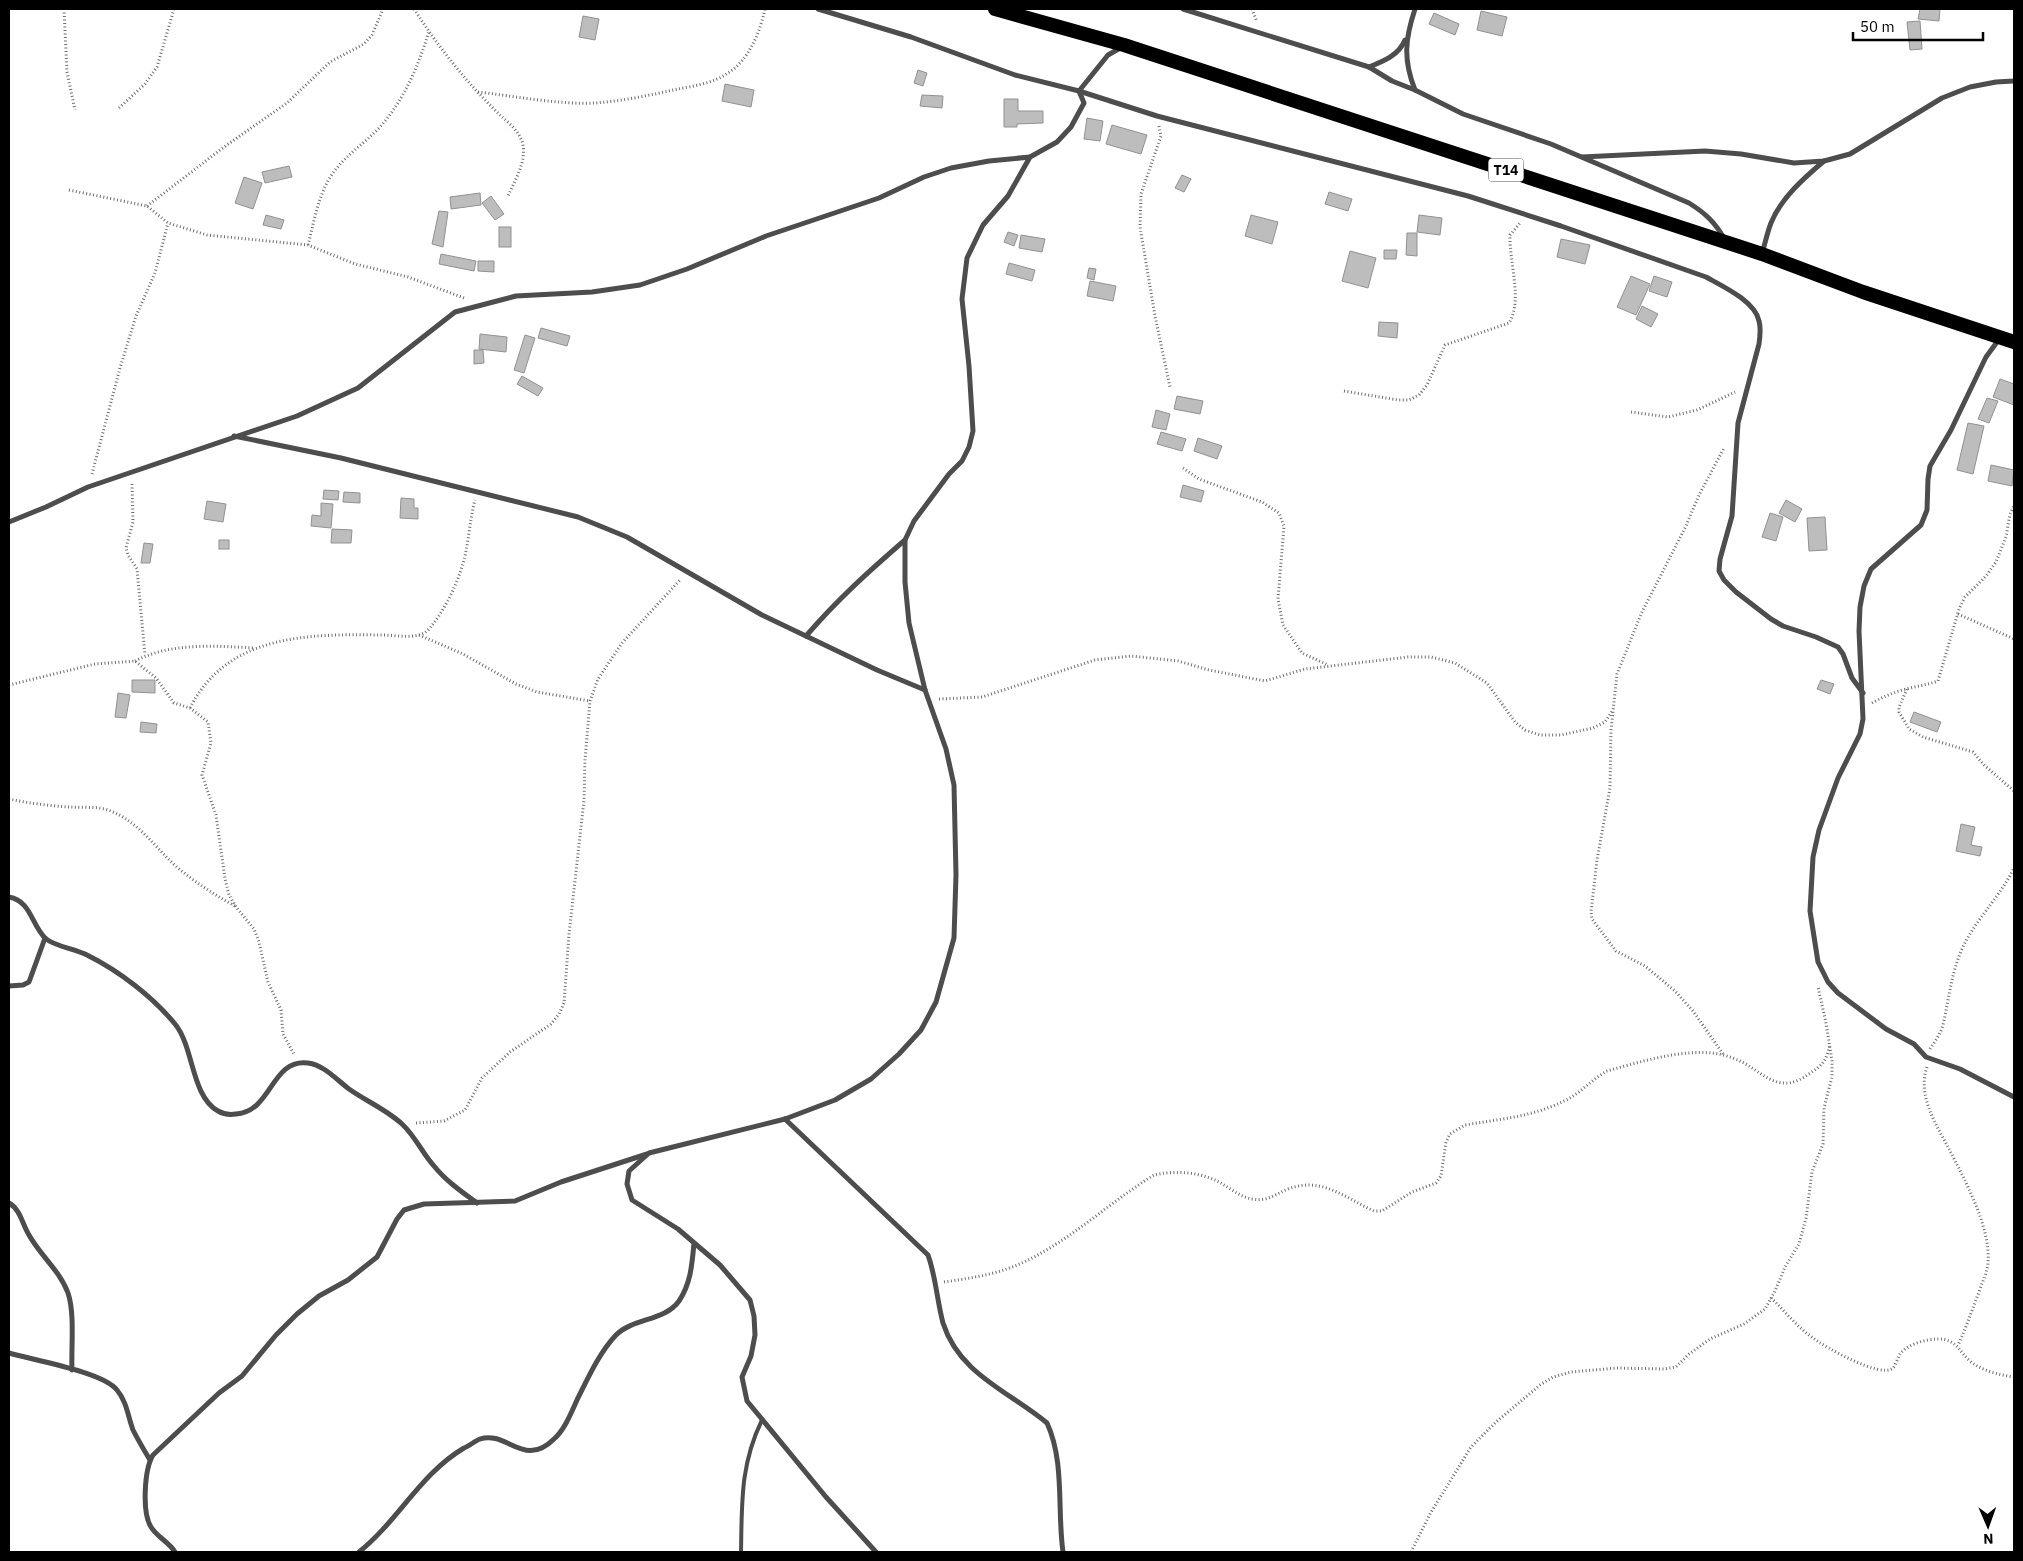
<svg xmlns="http://www.w3.org/2000/svg" width="2023" height="1561" font-family="'IBM Plex Sans',sans-serif">
<style>
.building{fill:#bdbdbd;stroke:#919191}
.lines{fill:none;stroke-linecap:round;stroke-linejoin:round}
.path{stroke:#6f6f6f;stroke-width:3;stroke-dasharray:1 2.5;stroke-linecap:butt}
.service{stroke:#4d4d4d;stroke-width:4}
.minor{stroke:#4d4d4d;stroke-width:5}
.trunk{stroke:#000;stroke-width:14}
.labels{text-anchor:middle;dominant-baseline:central;stroke-width:4;stroke-linejoin:round;paint-order:stroke}
.shield{fill:#fff;stroke:#4c4c4c;stroke-width:1}
.shield-label{font-size:14px;font-weight:bold;fill:#000}
</style>
<rect width="100%" height="100%" fill="#fff"/>
<g class="building">
<path d="M1920 9H1940L1939 21 1918 19Z"/>
<path d="M1481 11 1507 17 1502 36 1477 30Z"/>
<path d="M1434 13 1459 24 1455 35 1429 24Z"/>
<path d="M583 16 599 19 595 40 579 37Z"/>
<path d="M1920 21 1922 49 1910 50 1907 22Z"/>
<path d="M918 70 927 73 923 86 914 83Z"/>
<path d="M725 84 754 90 751 107 722 101Z"/>
<path d="M922 95 943 96 942 108 920 106Z"/>
<path d="M1004 99H1018V111H1043V123L1017 124V127H1004Z"/>
<path d="M1087 118 1103 121 1100 141 1084 139Z"/>
<path d="M1112 125 1147 135 1141 154 1106 144Z"/>
<path d="M289 166 292 177 265 183 262 172Z"/>
<path d="M1182 175 1191 179 1184 192 1175 188Z"/>
<path d="M244 177 262 183 253 209 235 203Z"/>
<path d="M1329 192 1352 199 1348 211 1325 204Z"/>
<path d="M480 193 481 205 451 209 450 197Z"/>
<path d="M491 196 504 214 495 220 482 203Z"/>
<path d="M439 211 448 212 443 247 432 244Z"/>
<path d="M266 215 284 220 281 229 263 225Z"/>
<path d="M1251 215 1278 222 1272 244 1245 236Z"/>
<path d="M1419 215 1442 218 1440 235 1417 232Z"/>
<rect x="499" y="227" width="12" height="20"/>
<path d="M1008 232 1018 235 1014 246 1004 242Z"/>
<path d="M1407 233H1417V256L1406 255Z"/>
<path d="M1021 235 1045 239 1042 252 1019 248Z"/>
<path d="M1561 239 1590 245 1585 264 1557 257Z"/>
<path d="M1384 250H1397L1396 259H1384Z"/>
<path d="M1350 251 1376 258 1368 288 1342 281Z"/>
<path d="M441 254 476 261 474 271 439 264Z"/>
<path d="M478 261H494V272L478 271Z"/>
<path d="M1009 263 1035 270 1032 281 1006 274Z"/>
<path d="M1089 268 1096 269 1094 280 1087 278Z"/>
<path d="M1631 276 1650 284 1636 315 1617 307Z"/>
<path d="M1654 276 1672 282 1667 297 1649 291Z"/>
<path d="M1090 281 1116 286 1113 301 1087 296Z"/>
<path d="M1642 306 1658 314 1651 327 1636 319Z"/>
<path d="M1379 322 1398 323 1397 338 1378 336Z"/>
<path d="M541 328 570 336 567 346 538 338Z"/>
<path d="M480 334 507 337 506 352 479 349Z"/>
<path d="M525 335 535 338 524 373 514 370Z"/>
<path d="M474 350H483L484 363 474 364Z"/>
<path d="M522 376 543 388 538 396 517 384Z"/>
<path d="M2000 379 2014 384V405L1993 397Z"/>
<path d="M1177 396 1203 401 1200 414 1174 409Z"/>
<path d="M1987 398 1998 401 1989 423 1978 419Z"/>
<path d="M1156 410 1170 414 1166 430 1152 427Z"/>
<path d="M1968 423 1984 426 1973 474 1957 470Z"/>
<path d="M1161 432 1186 439 1182 451 1157 444Z"/>
<path d="M1198 438 1222 446 1217 459 1194 451Z"/>
<path d="M1991 465 2014 470 2012 486 1988 481Z"/>
<path d="M1183 485 1204 491 1201 502 1180 497Z"/>
<path d="M324 490 339 491 338 500 323 499Z"/>
<path d="M344 492 360 493V503L343 502Z"/>
<path d="M401 498 414 499V508H418V519L400 518Z"/>
<path d="M1786 500 1802 509 1795 522 1779 513Z"/>
<path d="M207 501 226 504 223 522 204 519Z"/>
<path d="M321 503 333 504 331 528 311 526 312 515 321 516Z"/>
<path d="M1770 513 1783 517 1776 541 1762 537Z"/>
<path d="M1825 517 1827 550 1809 551 1807 518Z"/>
<path d="M332 529 352 530 351 543H331Z"/>
<rect x="219" y="540" width="10" height="9"/>
<path d="M144 543 153 544 150 563H141Z"/>
<path d="M132 680H155V693L132 692Z"/>
<path d="M1821 680 1834 684 1830 694 1817 689Z"/>
<path d="M118 693 130 695 126 718 115 717Z"/>
<path d="M1914 712 1941 722 1937 732 1910 722Z"/>
<path d="M141 722 157 724 156 733 140 732Z"/>
<path d="M1961 824 1975 827 1971 845 1982 847 1980 856 1956 851Z"/>
</g>
<g class="lines">
<g class="path">
<path d="M64 9 67 72 75 110"/>
<path d="M414 9C439 48 467 83 500 115 509 123 521 133 523 145 526 163 515 180 508 196"/>
<path d="M1252 9 1257 22"/>
<path d="M478 92C514 96 560 105 595 103 623 101 651 95 678 89 694 86 714 83 728 73 749 60 760 32 765 9"/>
<path d="M119 108 145 84 157 67 174 9"/>
<path d="M1159 126 1161 136 1141 194 1140 227 1155 316 1170 387"/>
<path d="M69 190 147 206 168 223 207 235 308 245 355 264 408 277 464 298"/>
<path d="M147 206 224 147 287 103 330 62 364 44 372 35 383 9"/>
<path d="M308 245C314 222 318 196 331 176 344 156 364 144 380 127 404 100 419 65 429 31"/>
<path d="M1344 391 1398 400H1409L1419 395 1427 385 1445 345 1509 323C1523 300 1509 262 1510 235L1520 223"/>
<path d="M1631 412 1668 417 1697 410 1735 392"/>
<path d="M1183 468 1199 479 1262 502 1279 513 1284 526 1278 599 1283 625 1302 653 1328 665"/>
<path d="M92 474 120 368 136 316 155 273 168 223"/>
<path d="M132 484 133 522 126 548 128 555 137 569 145 655"/>
<path d="M1958 614 2014 639"/>
<path d="M419 635 463 654 516 684 537 692 590 701"/>
<path d="M135 661C172 642 215 646 255 648"/>
<path d="M9 685 95 664 135 661 156 678 174 703 190 708 208 722 211 743 202 775 216 815 225 879 229 895 236 907 254 929 259 942 268 982 281 1010 283 1034 294 1054"/>
<path d="M1907 689 1899 707V712L1909 729 1923 737 1973 752 1984 765 2014 791"/>
<path d="M939 699 982 697 1095 660 1131 656 1178 661 1209 670 1265 681 1305 669 1408 657H1431L1455 663 1487 683 1515 722 1525 730 1540 735H1561L1593 728 1605 722 1613 710"/>
<path d="M1872 703C1883 697 1894 692 1906 689 1917 686 1927 685 1938 681L1959 609 1965 597 1986 576 1996 562 2006 537 2010 514 2014 506"/>
<path d="M190 708C228 633 310 634 383 635 399 635 419 641 430 628 446 608 459 581 465 556 469 538 470 519 475 500"/>
<path d="M9 799C28 803 50 806 70 807 82 808 95 806 108 810 139 821 154 847 178 868 196 883 215 895 235 906"/>
<path d="M1930 1049C1935 1041 1941 1033 1943 1025 1949 999 1951 974 1962 949 1975 920 2000 897 2014 868"/>
<path d="M1723 1054 1693 1011 1675 991 1645 966 1616 951 1592 919 1591 912 1597 860 1610 788 1611 730 1617 674 1641 614 1686 526 1699 495 1724 448"/>
<path d="M1927 1067C1917 1096 1936 1124 1949 1149 1965 1180 1991 1228 1988 1263 1987 1274 1982 1282 1979 1292 1972 1310 1966 1328 1958 1345"/>
<path d="M416 1123 444 1121 465 1110 482 1078 510 1052 551 1024 559 1014 564 1003 569 934 584 800 585 760 590 701 598 679 622 643 680 580"/>
<path d="M944 1282C972 1278 1000 1274 1026 1261 1072 1239 1110 1202 1154 1175 1176 1170 1201 1172 1221 1183 1231 1189 1241 1197 1252 1199 1268 1202 1275 1194 1288 1189 1322 1176 1345 1198 1374 1211H1382L1412 1192 1436 1183 1441 1176 1446 1142 1450 1134 1465 1125C1500 1119 1533 1117 1566 1100 1581 1093 1592 1079 1607 1071 1640 1062 1677 1050 1712 1053 1723 1054 1734 1058 1744 1063 1768 1077 1781 1094 1809 1074 1823 1065 1826 1061 1830 1045"/>
<path d="M1771 1298C1785 1311 1797 1327 1813 1338 1825 1347 1881 1379 1893 1368 1896 1364 1898 1358 1900 1354 1908 1344 1926 1339 1938 1339 1957 1339 1959 1352 1971 1362 1983 1371 2000 1375 2014 1377"/>
<path d="M1411 1552 1430 1514 1471 1447 1496 1422 1540 1385 1553 1377 1571 1372 1617 1368 1664 1369 1676 1367 1689 1354 1710 1339 1744 1324 1765 1309 1775 1291 1785 1267 1799 1244 1806 1218 1812 1172 1823 1144 1824 1108 1832 1077V1061L1826 1023 1818 987"/>
</g>
<path class="service" d="M741 1552C742 1504 740 1465 762 1420"/>
<g class="minor">
<path d="M818 9 911 37 1015 75 1079 91 1157 116 1468 196 1561 226 1706 277C1722 286 1755 301 1759 321 1761 328 1760 337 1759 344L1738 423 1732 516 1720 559 1719 571 1724 580 1736 592 1771 619 1783 626 1816 637 1838 647 1843 654 1852 678 1863 693"/>
<path d="M1183 9 1369 67 1392 81 1415 90"/>
<path d="M1415 9C1405 39 1403 60 1415 90L1463 114 1551 144 1689 203C1705 213 1715 222 1725 240"/>
<path d="M1369 67C1384 61 1399 55 1405 40"/>
<path d="M1582 157 1705 151 1741 154 1794 163 1824 161 1850 154 1942 98 1970 87 1996 82 2014 81"/>
<path d="M1762 254C1765 244 1767 233 1771 223 1781 198 1804 178 1824 161"/>
<path d="M2000 338 1986 357 1951 430 1930 466 1928 479 1927 510 1921 525 1871 569 1864 586 1860 607 1859 631 1863 719 1860 734 1838 778 1819 830 1813 857 1810 911 1818 962 1828 982 1838 993 1886 1029 1914 1044 1926 1057 1960 1069 2014 1097"/>
<path d="M234 436 341 458 578 517 627 537 762 615 877 670 925 690"/>
<path d="M9 522 46 507 88 487 297 416 358 388 455 312 516 296 592 292 640 285 687 269 766 236 879 198 924 177 951 168 989 161 1030 157 1057 142 1071 127 1084 103 1079 91 1108 55 1122 47"/>
<path d="M806 636C838 599 868 572 905 540"/>
<path d="M9 897C31 901 31 924 45 938 55 947 74 948 87 955 119 971 152 996 175 1024 194 1047 191 1096 218 1111 223 1114 230 1115 236 1114 272 1112 271 1058 308 1063 324 1065 337 1080 349 1089 366 1101 387 1110 402 1124 416 1137 422 1153 434 1166 446 1181 462 1192 477 1203"/>
<path d="M9 986 23 985 29 982 45 938"/>
<path d="M785 1119 928 1255C936 1277 937 1301 943 1323 959 1374 1010 1392 1047 1423 1065 1462 1057 1510 1063 1552"/>
<path d="M9 1203C21 1210 22 1224 29 1235 40 1255 60 1271 68 1293 75 1314 71 1347 72 1370"/>
<path d="M9 1353C33 1360 103 1372 117 1390 127 1402 128 1417 133 1430 138 1440 144 1450 150 1460"/>
<path d="M175 1552C169 1542 157 1537 151 1527 142 1513 144 1470 153 1455L219 1393 242 1376 276 1335 297 1314 319 1296 348 1280 377 1257 397 1219 404 1210 424 1204 515 1201 561 1182 647 1154"/>
<path d="M359 1552C398 1521 420 1474 464 1448 469 1446 475 1441 480 1439 507 1430 524 1469 554 1439 565 1429 571 1413 577 1400 588 1378 599 1353 616 1335 633 1318 665 1321 679 1301 691 1283 692 1264 694 1243"/>
<path d="M876 1552 826 1497 747 1401 742 1377 751 1356 755 1335 754 1316 750 1300 720 1265 678 1229 632 1200 627 1184 629 1171 649 1153 785 1119 835 1100 871 1079 899 1054 921 1030 936 1002 954 938 956 875 954 785 946 749 925 690 909 623 905 582V540L914 521 949 474 962 461 969 447 973 431 969 366 962 299 967 258 983 225 1008 196 1030 157"/>
</g>
<path class="trunk" d="M995 9 1124 45 1762 254 1863 292 2014 342"/>
</g>
<g class="labels">
<rect class="shield" x="1488.5" y="158.5" width="35" height="23" rx="4"/>
<g class="shield-label">
<text x="1506" y="170">T14</text>
</g>
</g>
<rect width="2023" height="1561" fill="none" stroke="#000000" stroke-width="20"/>
<g transform="translate(1988 1526) rotate(178)" stroke="#ffffff" stroke-width="4" paint-order="stroke">
<path d="M0-4L9 19L0 12L-9 19Z" fill="#000000"/>
<text y="-8" font-size="14" font-weight="bold" text-anchor="middle" fill="#000000">N</text>
</g>
<path d="M1853 32v8h130v-8" fill="none" stroke="#000000" stroke-width="2.5"/>
<text x="1860" y="32" font-size="15" fill="#000000" stroke="#ffffff" stroke-width="4" paint-order="stroke">50 m</text>
</svg>
